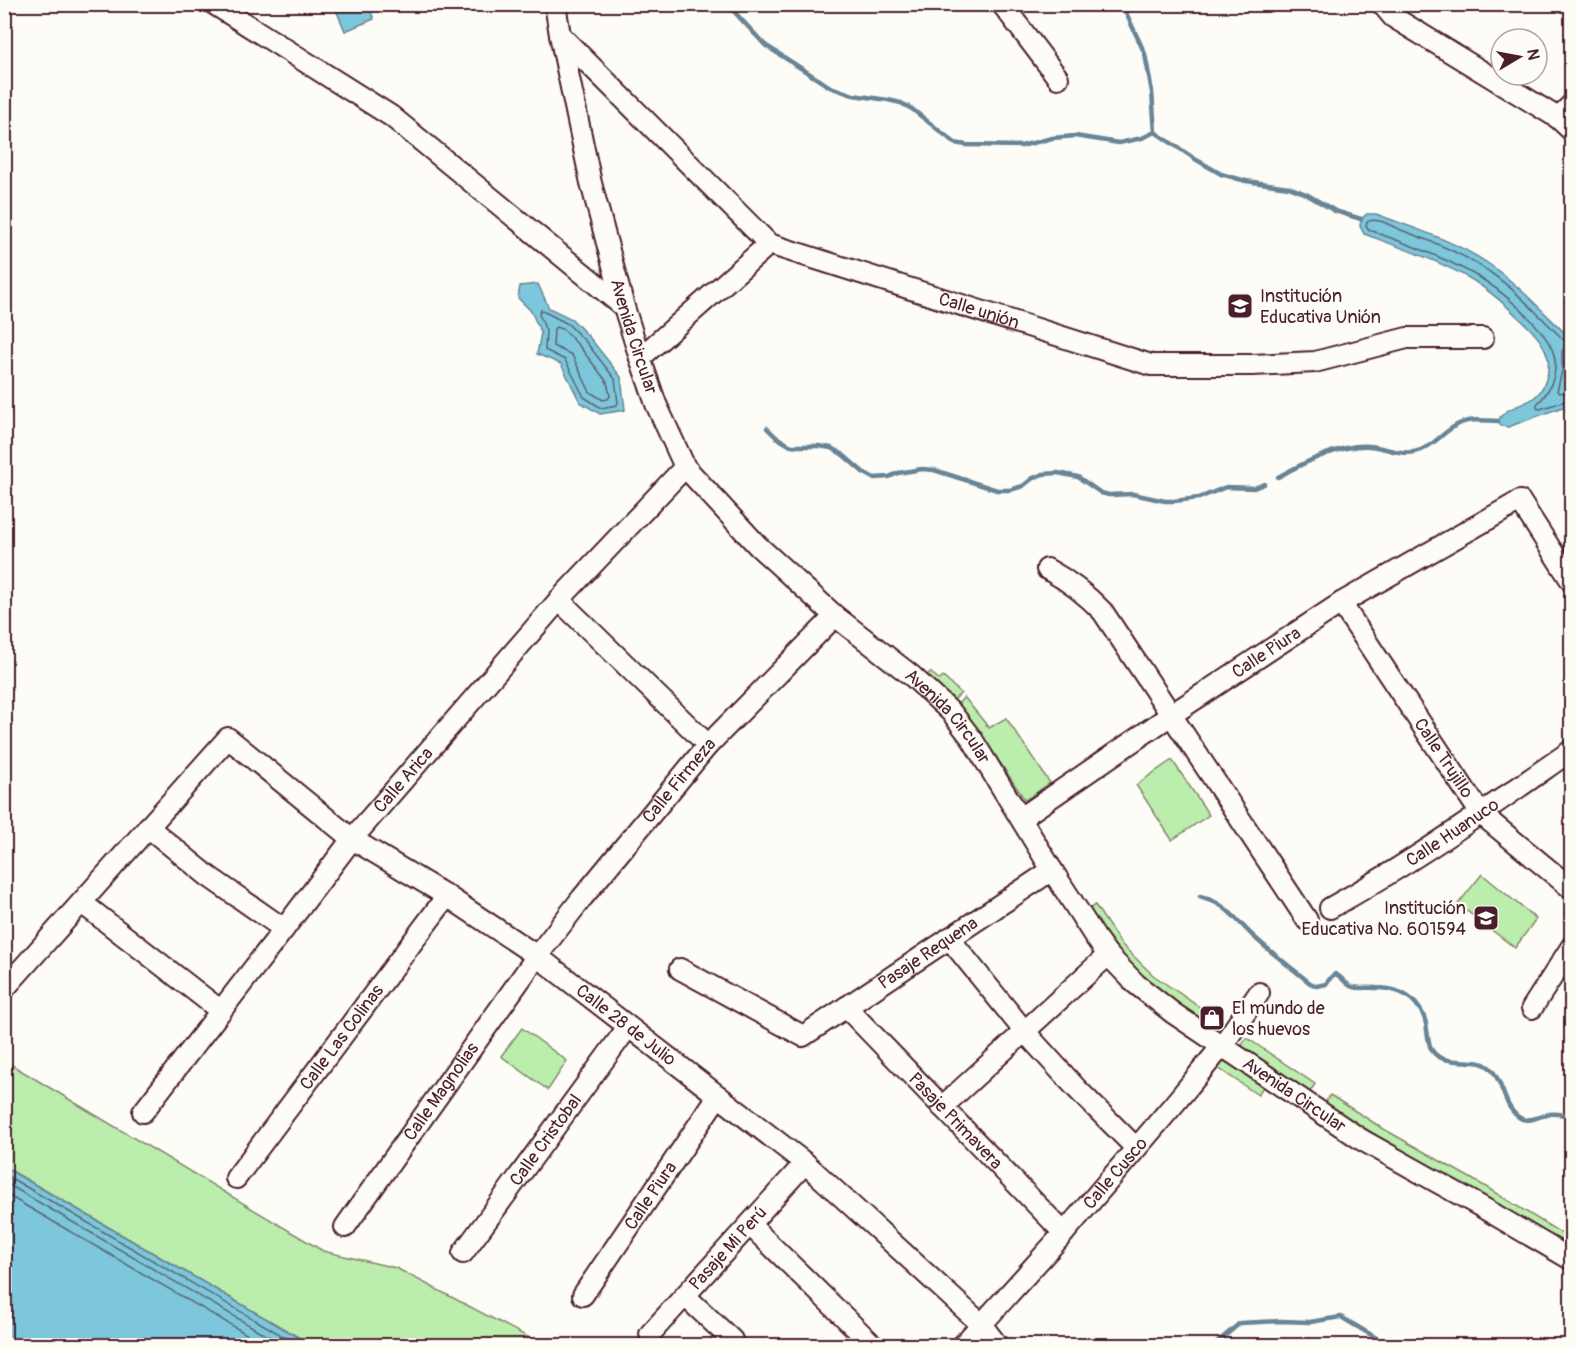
<svg xmlns="http://www.w3.org/2000/svg" width="1576" height="1350" font-family="Pangolin,sans-serif">
<style>
.green{fill:#bbedad;stroke:#82866c;stroke-width:1.5}
.water{fill:#7bc7db;stroke:#678495;stroke-width:1.5}
.lines{fill:none;stroke-linecap:round;stroke-linejoin:round}
.shore{stroke:#5e6271;stroke-width:1.5}
.stream{stroke:#678495;stroke-width:4.5}
.minor-casing{stroke:#4a1f2b;stroke-width:24}
.minor{stroke:#fdfcf7;stroke-width:20}
.labels{text-anchor:middle;dominant-baseline:central;stroke-width:4.5;stroke-linejoin:round;paint-order:stroke}
.poi-label{font-size:18px;fill:#4a1f2b;stroke:#fdfcf7;text-anchor:start}
.street-label{font-size:18px;fill:#4a1f2b;stroke:#fdfcf7}
</style>
<rect width="100%" height="100%" fill="#fdfcf7"/>
<filter id="ink" filterUnits="userSpaceOnUse"><feTurbulence type="fractalNoise" baseFrequency=".0167" numOctaves="2"/><feDisplacementMap in="SourceGraphic" scale="12" xChannelSelector="R" yChannelSelector="G"/><feConvolveMatrix kernelMatrix="1 2 1 2 8 2 1 2 1" color-interpolation-filters="sRGB"/></filter>
<g filter="url(#ink)">
<g class="green">
<path d="M930 672 940 680 943 677 961 693 954 700 927 676Z"/>
<path d="M964 697 989 728 1006 718 1050 783 1025 800 981 734 958 704Z"/>
<path d="M1172 760 1209 815 1172 840 1136 785Z"/>
<path d="M1482 874 1536 919 1515 948 1458 904Z"/>
<path d="M1095 905 1121 944 1153 975 1221 1022 1215 1030 1146 982 1113 950 1087 910Z"/>
<path d="M522 1028 567 1061 548 1090 501 1056Z"/>
<path d="M1247 1038 1315 1084 1310 1092 1241 1046Z"/>
<path d="M1225 1059 1264 1085 1258 1095 1218 1068Z"/>
<path d="M5 1061 323 1251 396 1268 543 1345H312L5 1167Z"/>
<path d="M1330 1095 1382 1128 1486 1187 1569 1238 1564 1246C1535 1228 1507 1209 1477 1192 1426 1163 1374 1136 1325 1103Z"/>
</g>
<g class="water">
<path d="M334 5H368L374 19 345 31Z"/>
<path d="M1367 214H1376C1413 228 1453 240 1486 262 1517 283 1544 313 1571 339V404L1508 427 1501 426 1498 421C1509 400 1535 410 1545 382 1556 355 1539 336 1520 319 1506 305 1491 292 1474 281 1440 261 1402 248 1364 234L1360 226 1361 219Z"/>
<path d="M538 284 549 308 572 319 590 338 621 377 625 410 600 414 580 402 561 364 537 354 541 333 531 311 518 298 520 286Z"/>
<path d="M4 1167 277 1325 312 1345H5Z"/>
</g>
<g class="lines">
<g class="shore">
<path d="M541 310 568 324 586 342 615 379 618 403 617 405 601 408 584 397 565 360 545 350 546 331 539 314Z"/>
<path d="M556 327 564 330 580 347 607 382 610 396 608 399 603 400 590 392 572 355 553 346 554 329Z"/>
<path d="M1572 343 1565 341C1539 316 1513 286 1482 267 1457 251 1428 240 1401 230 1391 226 1376 216 1367 222L1366 225 1369 230C1405 243 1441 256 1475 275 1499 288 1547 328 1554 355 1559 373 1549 393 1537 404V408L1540 409 1572 399"/>
<path d="M1572 350 1564 349 1562 351V371L1557 391 1559 393 1572 391"/>
<path d="M4 1174 300 1346"/>
<path d="M4 1182 285 1346"/>
<path d="M4 1193 267 1346"/>
</g>
<g class="stream">
<path d="M727 4 765 45 830 87 853 95 888 100 901 103 912 109 955 143 966 145 1021 146 1052 138 1075 136 1119 143 1142 138 1155 132"/>
<path d="M1122 4 1145 54 1152 92 1155 132 1195 159 1221 174 1246 181 1289 187 1306 194 1335 211 1361 219"/>
<path d="M767 428 776 437 791 446H819L831 448 842 454 863 472 874 478 889 477 898 473 922 469 934 470 997 490H1010L1023 486 1033 478 1043 474 1058 473 1078 477 1101 493 1109 495 1133 494 1165 501H1174L1199 498 1226 487 1254 488 1264 484"/>
<path d="M1278 477C1303 463 1340 444 1369 446 1384 447 1399 455 1414 452 1434 448 1443 430 1461 423 1473 418 1485 421 1498 421"/>
<path d="M1200 896C1228 905 1232 916 1252 935 1270 952 1291 967 1310 983L1317 986 1326 984 1331 977 1335 974C1343 977 1345 985 1353 987 1360 989 1368 987 1376 988 1391 988 1406 992 1416 1004 1420 1009 1424 1015 1425 1020 1429 1033 1426 1050 1439 1057 1457 1066 1479 1056 1491 1069 1504 1082 1503 1110 1522 1119 1530 1122 1541 1116 1549 1114 1556 1113 1564 1115 1572 1116"/>
<path d="M1213 1346 1240 1323 1281 1321 1310 1322 1341 1317 1390 1346"/>
</g>
<g class="minor-casing">
<g id="minor">
<path d="M214 4 391 116 624 307"/>
<path id="s1" d="M555 4 560 35 591 183 624 307 640 358 656 404 685 467 758 546 835 616 912 676 952 713 972 739 1052 870 1095 937 1108 955 1136 984 1173 1013 1362 1140 1480 1206 1572 1260"/>
<path d="M1002 4 1058 78"/>
<path d="M1382 4 1393 17 1558 118 1572 131"/>
<path id="s2" d="M560 35 769 244 1151 365H1252L1315 362 1407 338H1483"/>
<path d="M1558 118 1572 104"/>
<path d="M640 358 769 244"/>
<path d="M1047 569C1069 581 1086 594 1103 612L1307 920"/>
<path d="M559 600 708 745"/>
<path id="s3" d="M1341 603 1481 814 1572 889"/>
<path id="s4" d="M1021 818 1171 715 1341 603 1520 501 1572 582"/>
<path d="M148 827 208 876 284 929"/>
<path d="M82 903 221 1011"/>
<path id="s5" d="M1330 908C1414 862 1493 805 1572 750"/>
<path d="M949 938 1025 1032 1077 1089 1136 1148"/>
<path id="s6" d="M680 969 803 1036 1052 870"/>
<path id="s7" d="M4 989 228 738 352 839 447 896 537 956 805 1163 981 1324 998 1346"/>
<path id="s8" d="M846 1007 1064 1233"/>
<path d="M1532 1008 1572 946"/>
<path d="M942 1107 1108 955"/>
<path id="s9" d="M143 1112 284 929 352 839 559 600 685 467"/>
<path id="s10" d="M236 1178 447 896"/>
<path d="M750 1225 874 1346"/>
<path id="s11" d="M345 1227 537 956 582 898 708 745 835 616"/>
<path id="s12" d="M463 1253 628 1027"/>
<path id="s13" d="M583 1295 718 1096"/>
<path d="M685 1296 732 1340"/>
<path id="s14" d="M650 1334 805 1163"/>
<path id="s15" d="M962 1346 1064 1233 1175 1103 1222 1046 1259 993"/>
</g>
</g>
<use href="#minor" class="minor"/>
</g>
</g>
<defs>
<g id="school-square" transform="scale(1.35)"><rect x="-9" y="-9" width="18" height="18" rx="4" fill="#4a1f2b" stroke="#fdfcf7"/><path d="M0-5L7-2L0 1L-7-2ZM-4 1L0 2.5L4 1V4Q0 6-4 4Z" fill="#fff"/></g>
<g id="shop-square" transform="scale(1.35)"><rect x="-9" y="-9" width="18" height="18" rx="4" fill="#4a1f2b" stroke="#fdfcf7"/><path d="M-5-2.5h2.3a2.7 3.5 0 0 1 5.4 0H5L5.5 6h-11ZM-1.5-2.5h3a1.5 2.3 0 0 0-3 0Z" fill="#fff"/></g>
</defs>
<g fill-rule="evenodd">
<use href="#school-square" x="1240" y="306"/>
<use href="#school-square" x="1486" y="918"/>
<use href="#shop-square" x="1212" y="1018"/>
</g>
<g class="labels">
<g class="poi-label">
<text x="1260" y="296">Institución<tspan x="1260" dy="21">Educativa Unión</tspan></text>
<text x="1466" y="908" text-anchor="end">Institución<tspan x="1466" dy="21">Educativa No. 601594</tspan></text>
<text x="1232" y="1008">El mundo de<tspan x="1232" dy="21">los huevos</tspan></text>
</g>
<g class="street-label">
<text stroke="none"><textPath href="#s2" startOffset="516">Calle unión</textPath></text>
<text stroke="none"><textPath href="#s1" startOffset="342">Avenida Circular</textPath></text>
<text stroke="none"><textPath href="#s4" startOffset="296">Calle Piura</textPath></text>
<text stroke="none"><textPath href="#s1" startOffset="846">Avenida Circular</textPath></text>
<text stroke="none"><textPath href="#s3" startOffset="186">Calle Trujillo</textPath></text>
<text stroke="none"><textPath href="#s9" startOffset="422">Calle Arica</textPath></text>
<text stroke="none"><textPath href="#s11" startOffset="558">Calle Firmeza</textPath></text>
<text stroke="none"><textPath href="#s5" startOffset="144">Calle Huanuco</textPath></text>
<text stroke="none"><textPath href="#s6" startOffset="290">Pasaje Requena</textPath></text>
<text stroke="none"><textPath href="#s7" startOffset="828">Calle 28 de Julio</textPath></text>
<text stroke="none"><textPath href="#s10" startOffset="176">Calle Las Colinas</textPath></text>
<text stroke="none"><textPath href="#s11" startOffset="166">Calle Magnolias</textPath></text>
<text stroke="none"><textPath href="#s1" startOffset="1368">Avenida Circular</textPath></text>
<text stroke="none"><textPath href="#s8" startOffset="158">Pasaje Primavera</textPath></text>
<text stroke="none"><textPath href="#s12" startOffset="140">Calle Cristobal</textPath></text>
<text stroke="none"><textPath href="#s15" startOffset="231">Calle Cusco</textPath></text>
<text stroke="none"><textPath href="#s13" startOffset="120">Calle Piura</textPath></text>
<text stroke="none"><textPath href="#s14" startOffset="116">Pasaje Mi Perú</textPath></text>
</g>
</g>
<rect width="1576" height="1350" fill="none" stroke="#fdfcf7" stroke-width="24"/>
<rect x="12" y="12" width="1552" height="1326" fill="none" stroke="#4a1f2b" stroke-width="2" filter="url(#ink)"/>
<g transform="translate(1519 57) rotate(80)"><circle r="28" fill="#fdfcf7" stroke="#b5a4a5" stroke-width="1.5"/>
<path d="M0-4.5L10 22L0 15L-10 22Z" fill="#4a1f2b"/>
<text y="-9" font-size="16" font-weight="bold" text-anchor="middle" fill="#4a1f2b">N</text>
</g>
</svg>
